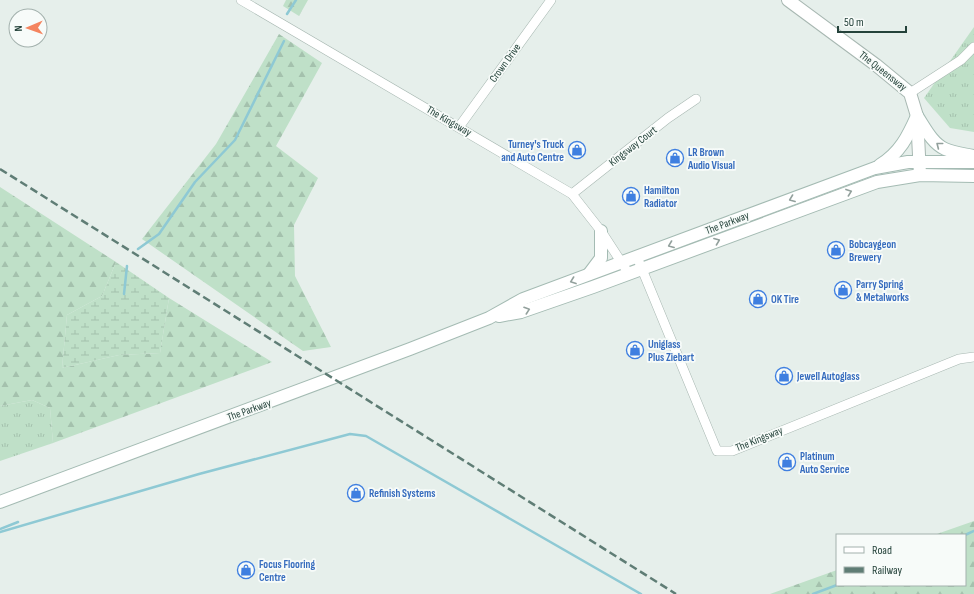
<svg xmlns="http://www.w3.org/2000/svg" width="974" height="594" font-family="'Sofia Sans Condensed',sans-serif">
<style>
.grass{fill:url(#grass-tufts)}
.forest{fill:url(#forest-firs)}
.wetland{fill:url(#wetland-marsh)}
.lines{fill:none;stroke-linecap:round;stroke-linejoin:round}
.stream{stroke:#8ec9d4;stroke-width:2.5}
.minor-casing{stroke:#a8b8b2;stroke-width:10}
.tertiary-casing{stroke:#a8b8b2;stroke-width:14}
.secondary-casing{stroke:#a4bbb3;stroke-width:14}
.minor{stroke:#fff;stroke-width:9}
.tertiary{stroke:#fff;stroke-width:12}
.secondary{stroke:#fff;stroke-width:12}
.rail{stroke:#5f7d75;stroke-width:2.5;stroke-dasharray:8 4;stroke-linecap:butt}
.oneway{stroke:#92a09c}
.labels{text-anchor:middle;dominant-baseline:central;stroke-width:3.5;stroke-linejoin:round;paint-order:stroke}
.street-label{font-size:11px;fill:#24423a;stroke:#f7fbf9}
.shop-label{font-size:11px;font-weight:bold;fill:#366cbe;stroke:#f7fbf9;text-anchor:start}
</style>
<defs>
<pattern id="grass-tufts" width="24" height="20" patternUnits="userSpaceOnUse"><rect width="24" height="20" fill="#bfe0c8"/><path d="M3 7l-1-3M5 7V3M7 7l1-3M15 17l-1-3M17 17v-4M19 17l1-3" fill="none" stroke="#a4c1ad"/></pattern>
<pattern id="forest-firs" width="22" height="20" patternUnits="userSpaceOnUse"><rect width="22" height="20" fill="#bfe0c8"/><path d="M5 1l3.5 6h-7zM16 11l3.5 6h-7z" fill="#a4c1ad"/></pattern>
<pattern id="wetland-marsh" width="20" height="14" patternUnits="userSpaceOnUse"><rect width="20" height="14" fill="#bfe0c8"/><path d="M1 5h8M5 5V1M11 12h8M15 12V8" fill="none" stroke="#a4c1ad"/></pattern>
</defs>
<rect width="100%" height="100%" fill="#e6efeb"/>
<g class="grass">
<path d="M974 27V132L950 128 924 98Z"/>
<path d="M32 400 50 408 53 443 0 461V406Z"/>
</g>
<g class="forest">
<path d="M286 0H308L299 16 283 6Z"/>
<path d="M279 34 322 63 276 146 318 178 294 225 295 276 331 347 303 351 142 239 216 144Z"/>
<path d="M0 187 116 262 102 296 67 315 62 368 119 355 160 353 169 298 272 362 53 443 50 408 32 400 0 406Z"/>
<path d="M974 521V594H770L837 570V585H965V535H934Z"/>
</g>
<path class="wetland" d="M116 262 169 298 160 353 119 355 62 368 67 315 102 296Z"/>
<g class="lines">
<g class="stream">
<path d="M287 14 296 0"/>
<path d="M138 249 159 234 195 182 235 140 284 41"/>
<path d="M124 294 127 266"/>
<path d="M0 529 18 522 0 529"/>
<path d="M0 532 199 474 350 434 366 436 641 594"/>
<path d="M965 535 974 531"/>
<path d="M813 594 837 585"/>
</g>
<g class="minor-casing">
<g id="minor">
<path d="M241 0 572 194 601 231 629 274"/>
<path d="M910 93 961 60 974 47"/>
<path d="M459 127 551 0"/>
<path d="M572 194 668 118 696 99"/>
<path d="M637 257 717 451H732L959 359 974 357"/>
</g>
</g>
<g class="tertiary-casing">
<path id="tertiary" d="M788 0 876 65 910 93 917 116 920 175"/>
</g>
<g class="secondary-casing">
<g id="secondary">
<path d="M917 116C925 128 932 143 945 149 954 153 964 154 973 156"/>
<path d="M880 165C900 153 908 136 917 116"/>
<path d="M589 274 601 258V231"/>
<path d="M499 316 521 312 593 287 877 182 920 175 974 176"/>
<path d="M0 502 410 349 489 318 523 299 875 168 908 162H974"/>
</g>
</g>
<use href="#minor" class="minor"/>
<use href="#tertiary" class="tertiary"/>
<use href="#secondary" class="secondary"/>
<path class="rail" d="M0 169 676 594"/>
</g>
<defs><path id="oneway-chevron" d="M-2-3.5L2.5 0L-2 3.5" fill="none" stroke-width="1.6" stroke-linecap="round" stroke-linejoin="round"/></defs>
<g class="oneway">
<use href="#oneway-chevron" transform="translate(939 145) rotate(-142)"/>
<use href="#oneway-chevron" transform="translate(849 192) rotate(-20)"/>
<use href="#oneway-chevron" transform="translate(792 199) rotate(159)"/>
<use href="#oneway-chevron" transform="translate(717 241) rotate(-21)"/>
<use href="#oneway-chevron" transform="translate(671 245) rotate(159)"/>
<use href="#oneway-chevron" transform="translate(573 281) rotate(160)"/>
<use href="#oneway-chevron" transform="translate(527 310) rotate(-19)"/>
</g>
<defs>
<g id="shop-ring" transform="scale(0.9)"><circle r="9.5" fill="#f7fbf9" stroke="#3f7fe0" stroke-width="1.5"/><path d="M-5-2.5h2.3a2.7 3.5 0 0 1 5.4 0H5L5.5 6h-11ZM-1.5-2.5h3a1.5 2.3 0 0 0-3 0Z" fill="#3f7fe0"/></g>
</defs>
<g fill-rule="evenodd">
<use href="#shop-ring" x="577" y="150"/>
<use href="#shop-ring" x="675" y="158"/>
<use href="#shop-ring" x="631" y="196"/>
<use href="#shop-ring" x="836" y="250"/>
<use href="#shop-ring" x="843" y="290"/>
<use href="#shop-ring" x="758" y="299"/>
<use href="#shop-ring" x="635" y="350"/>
<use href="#shop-ring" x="784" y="376"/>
<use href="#shop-ring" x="787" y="462"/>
<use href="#shop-ring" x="356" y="493"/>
<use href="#shop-ring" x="246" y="570"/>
</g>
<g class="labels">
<g class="street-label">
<text transform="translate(505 63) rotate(-54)">Crown Drive</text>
<text transform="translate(883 71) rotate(38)">The Queensway</text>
<text transform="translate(449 121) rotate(30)">The Kingsway</text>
<text transform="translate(633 146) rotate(-38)">Kingsway Court</text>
<text transform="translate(727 223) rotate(-21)">The Parkway</text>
<text transform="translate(249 410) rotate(-20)">The Parkway</text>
<text transform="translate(759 439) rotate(-22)">The Kingsway</text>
</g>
<g class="shop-label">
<text x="564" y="144" text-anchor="end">Turney's Truck<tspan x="564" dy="13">and Auto Centre</tspan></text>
<text x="688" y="152">LR Brown<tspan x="688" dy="13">Audio Visual</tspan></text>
<text x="644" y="190">Hamilton<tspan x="644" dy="13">Radiator</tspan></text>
<text x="849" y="244">Bobcaygeon<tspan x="849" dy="13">Brewery</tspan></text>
<text x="856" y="284">Parry Spring<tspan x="856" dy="13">&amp; Metalworks</tspan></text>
<text x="771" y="299">OK Tire</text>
<text x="648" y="344">Uniglass<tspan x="648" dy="13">Plus Ziebart</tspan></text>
<text x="797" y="376">Jewell Autoglass</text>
<text x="800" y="456">Platinum<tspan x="800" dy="13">Auto Service</tspan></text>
<text x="369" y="493">Refinish Systems</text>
<text x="259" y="564">Focus Flooring<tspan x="259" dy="13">Centre</tspan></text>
</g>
</g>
<rect x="836" y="534" width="130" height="52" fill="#f7fbf9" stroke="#a3b1ad"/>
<rect x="844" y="547" width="20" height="6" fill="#ffffff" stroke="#a3b1ad"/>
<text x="872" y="554" font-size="12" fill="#24423a">Road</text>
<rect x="844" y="567" width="20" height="6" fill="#5f7d75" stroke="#a3b1ad"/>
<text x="872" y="574" font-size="12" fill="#24423a">Railway</text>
<g transform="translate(28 28) rotate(268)"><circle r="19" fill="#f7fbf9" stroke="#a3b1ad"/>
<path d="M0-3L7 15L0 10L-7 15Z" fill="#f4845f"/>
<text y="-6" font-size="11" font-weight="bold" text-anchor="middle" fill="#24423a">N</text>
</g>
<path d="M838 26v6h68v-6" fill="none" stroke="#24423a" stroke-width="2"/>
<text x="844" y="26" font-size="12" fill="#24423a" stroke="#f7fbf9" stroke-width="3" paint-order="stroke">50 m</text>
</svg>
